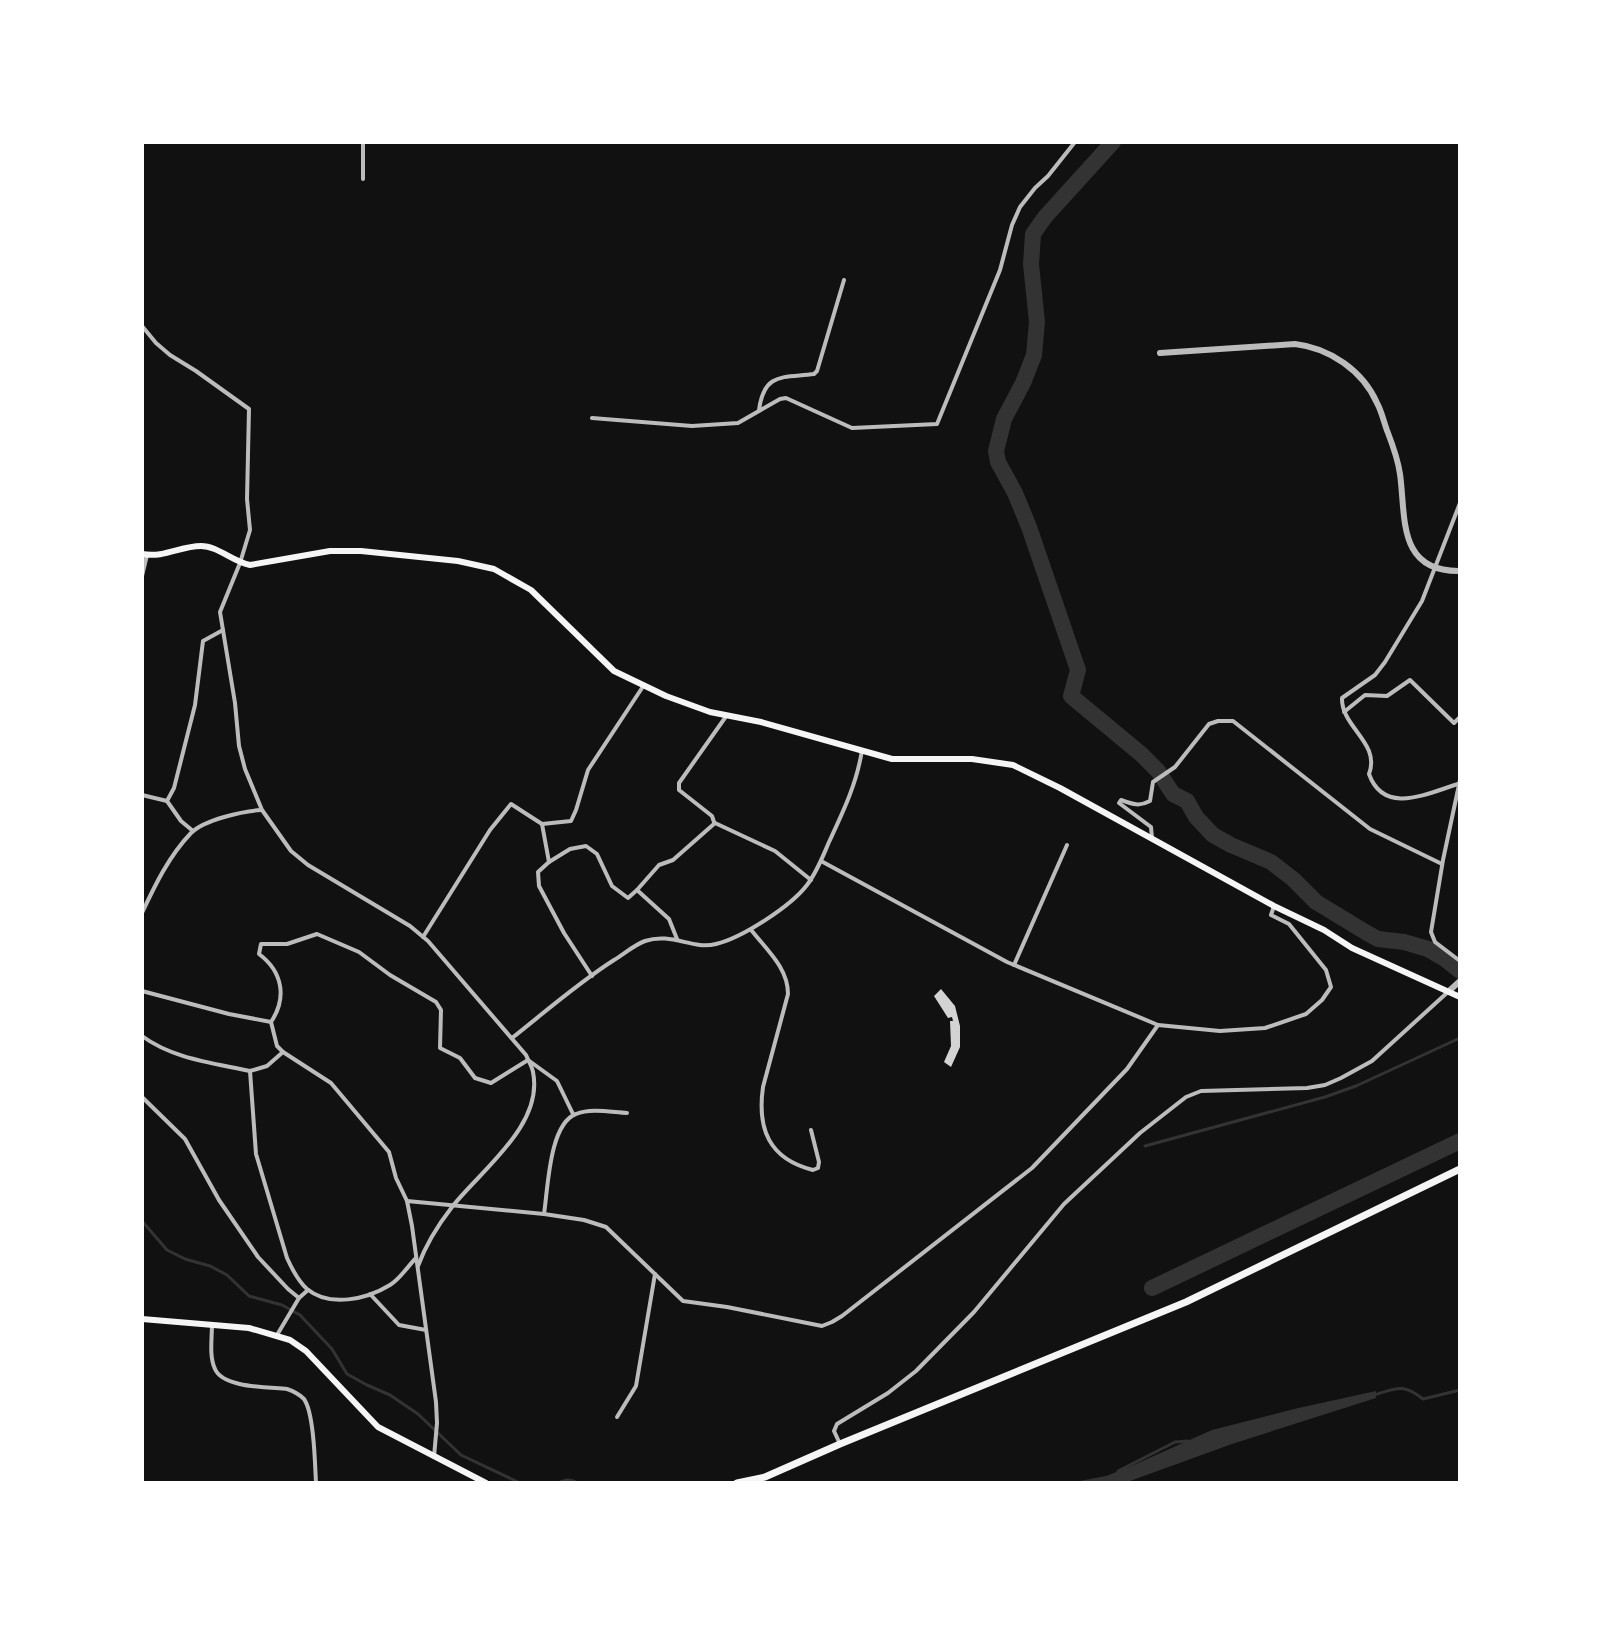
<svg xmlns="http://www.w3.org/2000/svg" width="1602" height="1625" font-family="Overpass,sans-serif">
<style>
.water{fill:#333}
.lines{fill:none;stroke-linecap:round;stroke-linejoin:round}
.stream{stroke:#333;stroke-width:3}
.river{stroke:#333;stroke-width:16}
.building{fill:#d3d3d3}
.minor{stroke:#bcbcbc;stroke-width:4}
.tertiary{stroke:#bcbcbc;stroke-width:6}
.secondary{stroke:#f5f5f5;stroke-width:6}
.trunk{stroke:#f5f5f5;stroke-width:7}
</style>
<rect width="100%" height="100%" fill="#111"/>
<path class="water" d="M1376 1391V1398L1232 1444 1130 1481 1128 1483H1069L1106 1476 1129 1467 1212 1430 1294 1409Z"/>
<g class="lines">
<g class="stream">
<path d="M1145 1146 1325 1097 1356 1086 1460 1038"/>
<path d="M142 1221 167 1250 185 1259 210 1266 227 1275 249 1296 282 1305 300 1315 332 1349 347 1374 367 1385 390 1395 418 1414 461 1455 520 1483"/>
<path d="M1374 1395C1397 1388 1403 1383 1423 1399L1460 1390"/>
<path d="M1118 1471 1175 1442 1188 1441"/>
<path d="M558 1483C565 1480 570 1478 577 1483"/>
</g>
<g class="river">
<path d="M1113 142 1045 217 1033 234 1031 264 1037 322 1034 355 1023 383 1004 419 996 451 998 462 1015 493 1029 527 1078 670 1071 696 1141 754 1158 771 1173 794 1187 801 1196 817 1213 835 1231 845 1271 862 1293 879 1316 902 1367 933 1378 939 1404 942 1428 949 1445 959 1460 971"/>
<path d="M1152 1288 1460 1141"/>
</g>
</g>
<path class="building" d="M941 989 955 1006 960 1026V1047L951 1067 944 1062 951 1046 950 1021H953L952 1017 948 1018 934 996Z"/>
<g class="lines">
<g class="minor">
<path d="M363 142V179"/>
<path d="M142 326 156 343 170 355 196 371 249 409 247 499 250 530 240 563 220 612 235 703 239 746 245 769 262 810 291 851 308 865 410 926 428 941 526 1055C528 1060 532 1066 533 1072 544 1125 481 1170 452 1207 438 1225 426 1244 418 1266"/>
<path d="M759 410C764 372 783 378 814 374L817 371 844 280"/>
<path d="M592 418 692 426 738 423 780 399 786 398 852 428 937 424 1000 270 1012 225 1020 207 1035 188 1048 176 1075 142"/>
<path d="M142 576 147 555"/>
<path d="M1344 712 1365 695 1387 696 1410 680 1454 723 1460 717"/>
<path d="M1460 780 1443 860 1431 932 1435 942 1460 961"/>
<path d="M1458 784C1428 793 1384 816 1369 774 1381 743 1341 727 1342 698L1375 675 1385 662 1422 601 1460 503"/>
<path d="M142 795 167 801"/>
<path d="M714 822 712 816 679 790V783L727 715"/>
<path d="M542 824 549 862 538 872 539 886 564 933 592 976"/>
<path d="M193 831 181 821 167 801 174 788 195 705 203 641 223 630"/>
<path d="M1152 838 1151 827 1119 803 1121 800C1132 804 1139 807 1150 801L1153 782 1175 767 1209 724 1218 721H1233L1370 829 1442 864"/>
<path d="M821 861 1007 962 1158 1025 1220 1031 1265 1028 1306 1014 1322 1000 1331 987 1326 970 1289 924 1271 915 1274 906"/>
<path d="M549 862 570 849 586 846 597 854 612 886 628 898 637 890"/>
<path d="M142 913C155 885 169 856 191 833 204 820 243 811 261 810"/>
<path d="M752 931C767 950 788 968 788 994L763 1087C757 1129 769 1159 813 1170L818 1168 819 1162 811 1130"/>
<path d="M423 937 490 830 511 804 542 824 571 821 576 810 588 770 642 688"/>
<path d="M677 939 669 919 637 890 659 865 673 860 715 823 775 851 811 880"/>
<path d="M1014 965 1067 845"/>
<path d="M142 991 229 1014 271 1022"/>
<path d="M142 1036C173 1059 214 1063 250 1071L256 1154 287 1258C292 1269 298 1281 307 1289 330 1308 367 1299 390 1285 400 1279 408 1266 416 1258"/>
<path d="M512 1038C545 1012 578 983 614 960 624 954 634 945 645 941 672 932 692 950 716 944 742 938 791 906 807 885 817 872 823 856 829 842 843 812 857 783 862 750"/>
<path d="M250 1071 267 1066 283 1052"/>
<path d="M142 1097 185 1139 219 1200 258 1257 288 1289 299 1298"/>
<path d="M407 1201 544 1214 584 1220 606 1227 683 1301 727 1307 822 1326 832 1322 842 1316 1032 1168 1127 1069 1158 1025"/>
<path d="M544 1214C548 1189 549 1124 576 1114 591 1108 610 1112 627 1113"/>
<path d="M370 1294 399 1325 426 1330"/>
<path d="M212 1324C212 1338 209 1357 215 1369 223 1388 268 1387 287 1389 293 1391 299 1394 304 1399 314 1413 315 1464 316 1483"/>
<path d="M277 1335 299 1298 308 1290"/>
<path d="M617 1417 636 1386 655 1274"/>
<path d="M840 1444 834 1431 837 1424 888 1393 916 1371 974 1312 1064 1204 1140 1133 1186 1097 1201 1091 1307 1088 1325 1085 1341 1078 1372 1061 1449 991"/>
<path d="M434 1457 437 1423 436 1402 412 1226 407 1201 396 1178 389 1152 331 1083 283 1052 277 1046 271 1022C287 998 283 972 259 954L261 944H287L317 934 359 952 390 975 436 1002 441 1010 440 1048 460 1058 475 1078 491 1083 528 1060 557 1081 573 1114"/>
</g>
<g class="tertiary">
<path d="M1160 353 1295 344C1330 348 1363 371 1377 403 1382 412 1384 423 1388 433 1393 446 1398 460 1400 474 1406 517 1397 572 1460 571"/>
<path d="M1449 991 1460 981"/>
</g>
<g class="secondary">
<path d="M142 554C165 558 180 546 201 546 218 546 233 562 250 565L330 551H361L458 561 494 569 531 590 614 671 666 696 710 712 761 722 892 759H972L1013 765 1060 788 1274 906 1324 930 1352 948 1460 997"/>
<path d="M142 1319 249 1328 290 1340 306 1351 378 1427 486 1483"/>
</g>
<path class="trunk" d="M737 1483 765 1477 840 1444 1186 1302 1460 1169"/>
</g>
<rect width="1602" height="1625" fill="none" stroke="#ffffff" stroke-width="288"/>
</svg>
